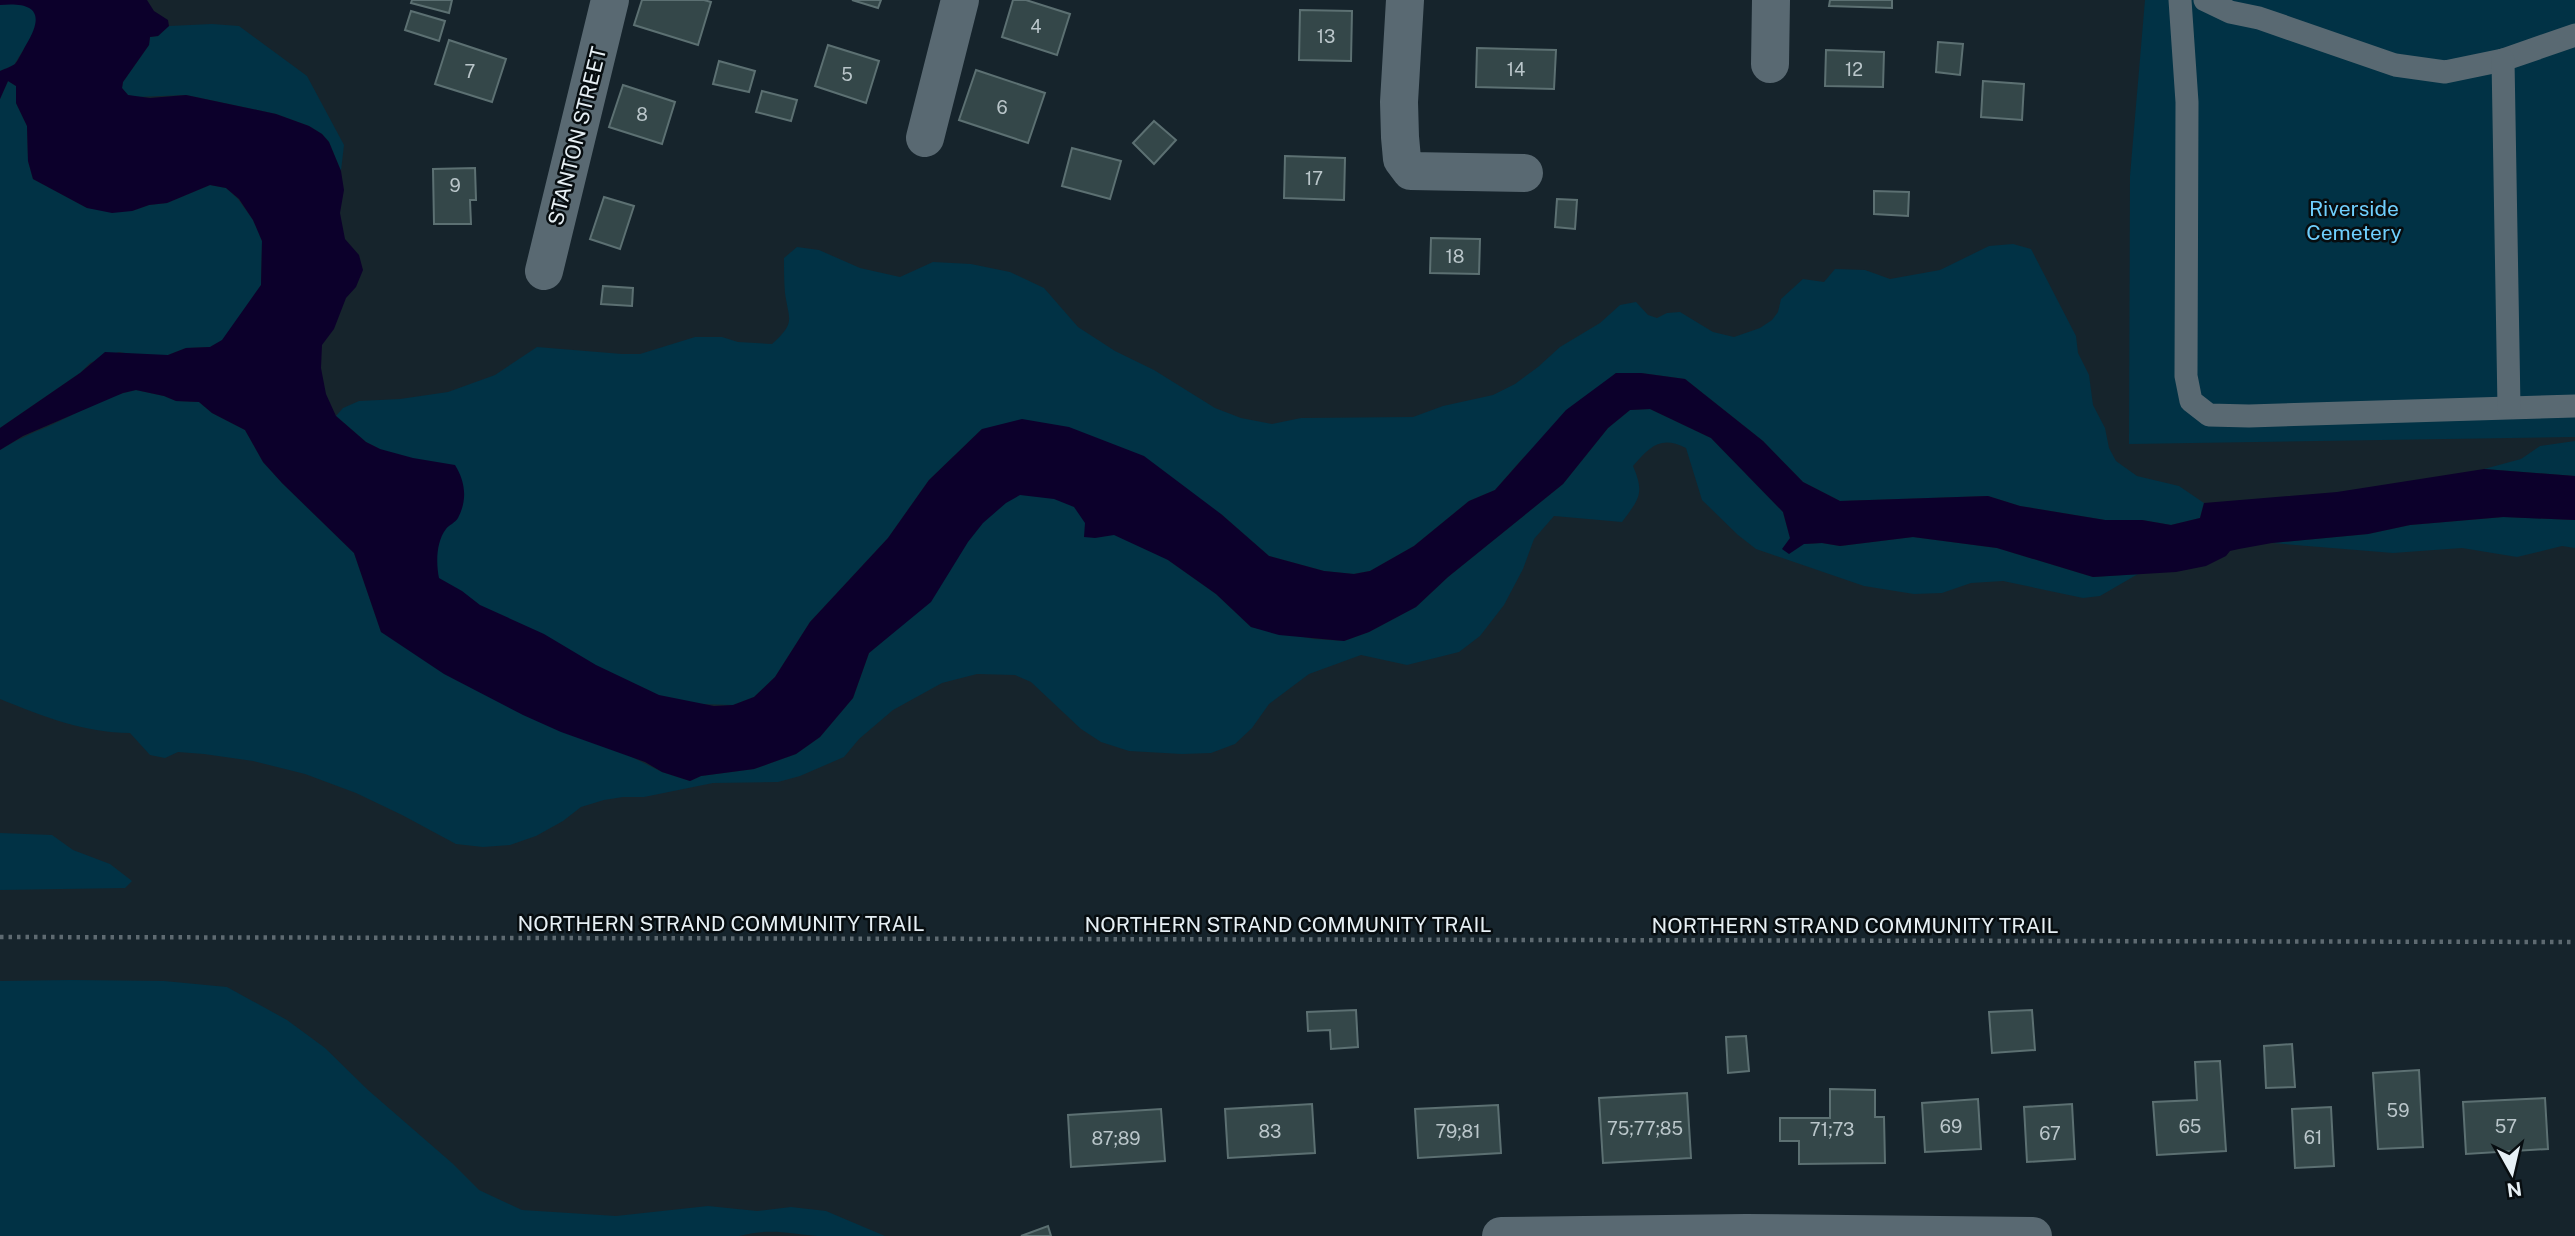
<svg xmlns="http://www.w3.org/2000/svg" width="2575" height="1236" font-family="'Public Sans',sans-serif">
<style>
.green{fill:#013245}
.water{fill:#0c002b}
.building{fill:#344749;stroke:#5c7072;stroke-width:2}
.lines{fill:none;stroke-linecap:round;stroke-linejoin:round}
.path{stroke:#5e6a71;stroke-width:4.5;stroke-dasharray:3.5 5;stroke-linecap:butt}
.lane{stroke:#596972;stroke-width:23}
.street{stroke:#596972;stroke-width:38}
.labels{text-anchor:middle;dominant-baseline:central;stroke-width:5;stroke-linejoin:round;paint-order:stroke}
.number-label{font-size:18px;fill:#bac6ca}
.street-label{font-size:21px;fill:#e7f0f5;stroke:#070d10}
.park-label{font-size:21px;fill:#6fcffd;stroke:#070d10}
</style>
<rect width="100%" height="100%" fill="#16242c"/>
<g class="green">
<path d="M0 0H59L33 34 14 65 0 71Z"/>
<path d="M2145 0H2575V437L2129 444 2130 176Z"/>
<path d="M212 24 239 26 307 76 344 145 341 171 329 142 322 134 309 126 276 114 186 95 136 97 128 95 122 88 123 82 149 45 150 37 158 36 169 26Z"/>
<path d="M8 81 16 86V103L27 126 28 161 33 179 87 208 132 211 149 205 167 203 210 185 226 188 238 199 253 220 262 241 261 285 223 340 210 347 186 348 168 355H136L119 352 90 363 80 373 0 428V99Z"/>
<path d="M2013 244 2031 249 2076 336 2078 353 2089 375 2093 405 2105 428 2109 448 2116 461 2137 476 2179 486 2204 503 2200 518 2171 525 2142 520H2105L2020 506 1988 496 1840 501 1803 482 1763 441 1685 379 1641 373H1616L1522 459 1495 490 1469 501 1414 546 1370 571 1353 574 1324 571 1269 556 1221 514 982 429 929 480 888 538 810 622 775 677 754 697 733 705 699 704 648 708 419 575 380 449 366 442 336 416 343 408 359 401 400 399 448 392 495 375 537 347 622 354H640L695 337H722L738 342 772 344C796 322 789 321 785 293 784 281 784 270 784 258L797 247 819 250 860 268 900 277 933 262 971 264 1010 272 1044 288 1078 327 1115 351 1154 370 1215 408 1241 418 1272 424 1301 418 1413 417 1443 406 1493 395 1515 384 1538 367 1560 347 1600 323 1620 305 1636 302 1648 315 1657 318 1667 313 1680 312 1713 332 1734 337 1760 328 1772 320 1778 312 1781 299 1803 279 1824 282 1835 269 1865 270 1890 279 1940 270 1989 246Z"/>
<path d="M136 390 164 396 176 401 199 402 212 413 245 430 263 462 282 483 354 553 381 632 662 772 690 781 701 776 754 769 796 754 820 737 853 698 869 653 896 630 929 560 1060 460 1168 560 1216 594 1251 627 1314 639 1344 641 1369 632 1416 607 1448 577 1563 484 1608 428 1630 410 1650 409 1711 438 1783 512 1790 538 1804 544 1822 543 1840 546 1913 537 1997 548 2093 577 2138 574 2100 596 2083 598 2003 581 1971 583 1942 593 1914 594 1864 586 1756 549 1738 535 1702 500 1686 448C1660 435 1650 447 1633 466 1645 494 1639 499 1622 522L1554 516 1534 539 1523 569 1504 605 1480 636 1459 652 1407 665 1361 655 1309 674 1269 704 1252 728 1235 744 1211 753 1182 754 1129 751 1101 742 1081 729 1031 682 1015 675 977 674 942 683 893 710 859 739 844 757 800 776 778 782 713 783 644 797H623L604 800 581 807 563 821 536 836 510 845 483 847 456 844 402 815 356 793 305 774 253 761 204 754 178 752 165 758 150 755 130 733C85 733 42 716 0 699V450C16 440 32 433 49 426 78 413 105 396 136 390Z"/>
<path d="M2575 441V476L2484 469 2521 459 2540 446Z"/>
<path d="M2504 517 2575 520V548L2562 546 2517 557 2462 548 2393 553 2272 543 2368 534 2410 525Z"/>
<path d="M0 833 52 835 73 850 110 864 132 881 125 888 0 890Z"/>
<path d="M71 980 164 981 227 987 287 1020 325 1048 368 1090 452 1163 479 1190 522 1210 616 1216 708 1206 757 1211 791 1207 826 1211 885 1236C862 1236 839 1236 817 1236 786 1233 771 1228 739 1236H0V981Z"/>
</g>
<path class="water" d="M0 0H147L154 11 168 20 169 26 158 36 150 37 149 45 123 82 122 88 128 95 150 98 186 95 276 114 309 126 322 134 329 142 341 171 344 190 340 213 345 239 359 255 363 270 356 287 346 298 334 329 322 345 321 368 326 394 336 416 366 442 380 449 413 458 455 465C465 481 468 499 458 518 455 523 449 525 446 529 436 542 436 563 439 578L462 591 480 605 544 634 596 665 659 695 714 706 733 705 754 697 775 677 810 622 888 538 929 480 982 429 1022 419 1069 427 1144 456 1221 514 1269 556 1324 571 1354 574 1370 571 1414 546 1469 501 1495 490 1566 410 1616 373H1641L1685 379 1763 441 1803 482 1840 501 1988 496 2020 506 2105 520H2142L2171 525 2200 518 2204 503 2337 492 2484 469 2575 476V520L2503 517 2410 525 2368 534 2272 543 2239 549 2230 551 2226 556 2206 566 2176 572 2093 577 1997 548 1913 537 1840 546 1822 543 1804 544 1789 554 1782 549 1790 538 1783 512 1711 438 1650 409 1630 410 1608 428 1563 484 1448 577 1416 607 1369 632 1344 641 1279 635 1251 627 1216 594 1168 560 1114 535 1095 538 1084 537 1085 523 1074 507 1054 499 1020 495 1006 503 983 523 968 542 931 602 869 653 853 698 820 737 796 754 754 769 701 776 690 781 662 772 645 762 561 732 523 715 444 674 381 632 354 553 282 483 263 462 245 430 212 413 199 402 176 401 164 396 136 390 123 393 23 436 0 450V428L80 373 105 352 168 355 186 348 210 347 222 340 261 285 262 241 253 220 239 199 226 188 210 185 167 203 149 205 132 211 112 213 87 208 33 179 28 161 27 126 16 103V86L8 81 0 99V71C4 69 11 67 15 64 19 59 23 50 26 45 46 12 34 2 0 5Z"/>
<g class="building">
<path d="M412 0H452L449 13 411 3Z"/>
<path d="M642 0H704L711 2 698 45 634 25Z"/>
<path d="M852 0H881L878 8Z"/>
<path d="M1013 0H1026L1070 14 1057 55 1002 37Z"/>
<path d="M1830 0H1892V8L1829 6Z"/>
<path d="M1300 10 1352 11 1351 61 1299 60Z"/>
<path d="M411 11 445 21 439 41 405 30Z"/>
<path d="M449 40 506 59 492 102 435 84Z"/>
<path d="M1938 42 1963 44 1960 75 1936 72Z"/>
<path d="M828 45 879 61 866 103 815 86Z"/>
<path d="M1477 48 1556 50 1554 89 1476 87Z"/>
<path d="M1826 50 1884 52 1883 87 1825 86Z"/>
<path d="M719 61 755 71 749 92 713 84Z"/>
<path d="M976 70 1045 93 1028 143 959 120Z"/>
<path d="M1983 81 2024 84 2022 120 1981 117Z"/>
<path d="M623 85 675 102 662 144 609 127Z"/>
<path d="M762 91 797 100 791 121 756 112Z"/>
<path d="M1154 121 1176 140 1154 164 1133 143Z"/>
<path d="M1072 148 1121 161 1110 199 1062 186Z"/>
<path d="M1285 156 1345 158 1344 200 1284 198Z"/>
<path d="M475 168 476 200H470L471 224H434L433 169Z"/>
<path d="M1874 191 1909 192 1908 216 1874 214Z"/>
<path d="M604 197 634 206 620 249 590 239Z"/>
<path d="M1557 199 1577 200 1575 229 1555 227Z"/>
<path d="M1431 238 1480 239 1479 274 1430 273Z"/>
<path d="M603 286 633 288 632 306 601 304Z"/>
<path d="M1356 1010 1358 1047 1331 1049 1330 1030 1308 1031 1307 1012Z"/>
<path d="M2032 1010 2035 1050 1992 1053 1989 1012Z"/>
<path d="M1746 1036 1749 1071 1728 1073 1726 1037Z"/>
<path d="M2292 1044 2295 1087 2266 1088 2264 1046Z"/>
<path d="M2220 1061 2226 1151 2157 1155 2153 1102 2197 1100 2195 1062Z"/>
<path d="M2419 1070 2423 1147 2378 1149 2373 1073Z"/>
<path d="M1830 1089 1875 1090V1117H1884L1885 1163 1799 1164V1141H1780V1118H1830Z"/>
<path d="M1687 1093 1691 1158 1603 1163 1599 1098Z"/>
<path d="M2545 1098 2548 1149 2466 1154 2463 1102Z"/>
<path d="M1978 1099 1981 1149 1925 1152 1922 1103Z"/>
<path d="M1312 1104 1315 1153 1228 1158 1225 1109Z"/>
<path d="M2072 1104 2075 1159 2027 1162 2024 1107Z"/>
<path d="M1498 1105 1501 1153 1418 1158 1415 1109Z"/>
<path d="M2331 1107 2334 1166 2295 1168 2292 1109Z"/>
<path d="M1161 1109 1165 1161 1071 1167 1068 1115Z"/>
<path d="M1048 1226 1051 1236H1021Z"/>
</g>
<g class="lines">
<path class="path" d="M0 937 2575 942"/>
<g class="lane">
<path d="M2180 0 2187 102 2186 376 2191 401 2209 415 2249 416 2575 406"/>
<path d="M2205 0 2230 12 2259 18 2395 65 2445 72 2503 60 2575 35"/>
<path d="M2503 60 2509 407"/>
</g>
<g class="street">
<path d="M1405 0 1399 102 1400 137 1402 159 1411 171 1524 173"/>
<path d="M1770 64 1771 0"/>
<path d="M925 138 960 0"/>
<path d="M544 271 610 0"/>
<path d="M1501 1236 1746 1233 2033 1236"/>
</g>
</g>
<g class="labels">
<g class="number-label">
<text x="1036" y="26">4</text>
<text x="1326" y="36">13</text>
<text x="1516" y="69">14</text>
<text x="1854" y="69">12</text>
<text x="470" y="71">7</text>
<text x="847" y="74">5</text>
<text x="1002" y="107">6</text>
<text x="642" y="114">8</text>
<text x="1314" y="178">17</text>
<text x="455" y="185">9</text>
<text x="1455" y="256">18</text>
<text x="2398" y="1110">59</text>
<text x="1951" y="1126">69</text>
<text x="2190" y="1126">65</text>
<text x="2506" y="1126">57</text>
<text x="1645" y="1128">75;77;85</text>
<text x="1832" y="1129">71;73</text>
<text x="1270" y="1131">83</text>
<text x="1458" y="1131">79;81</text>
<text x="2050" y="1133">67</text>
<text x="2313" y="1137">61</text>
<text x="1116" y="1138">87;89</text>
</g>
<g class="street-label">
<text transform="translate(577 136) rotate(-76)">STANTON STREET</text>
<text x="721" y="923">NORTHERN STRAND COMMUNITY TRAIL</text>
<text x="1288" y="924">NORTHERN STRAND COMMUNITY TRAIL</text>
<text x="1855" y="925">NORTHERN STRAND COMMUNITY TRAIL</text>
</g>
<g class="park-label">
<text x="2354" y="208">Riverside<tspan x="2354" dy="24">Cemetery</tspan></text>
</g>
</g>
<g transform="translate(2512 1173) rotate(172)" stroke="#070d10" stroke-width="5" paint-order="stroke">
<path d="M0-5L12 26L0 18L-12 26Z" fill="#e7f0f5"/>
<text y="-10" font-size="19" font-weight="bold" text-anchor="middle" fill="#e7f0f5">N</text>
</g>
</svg>
